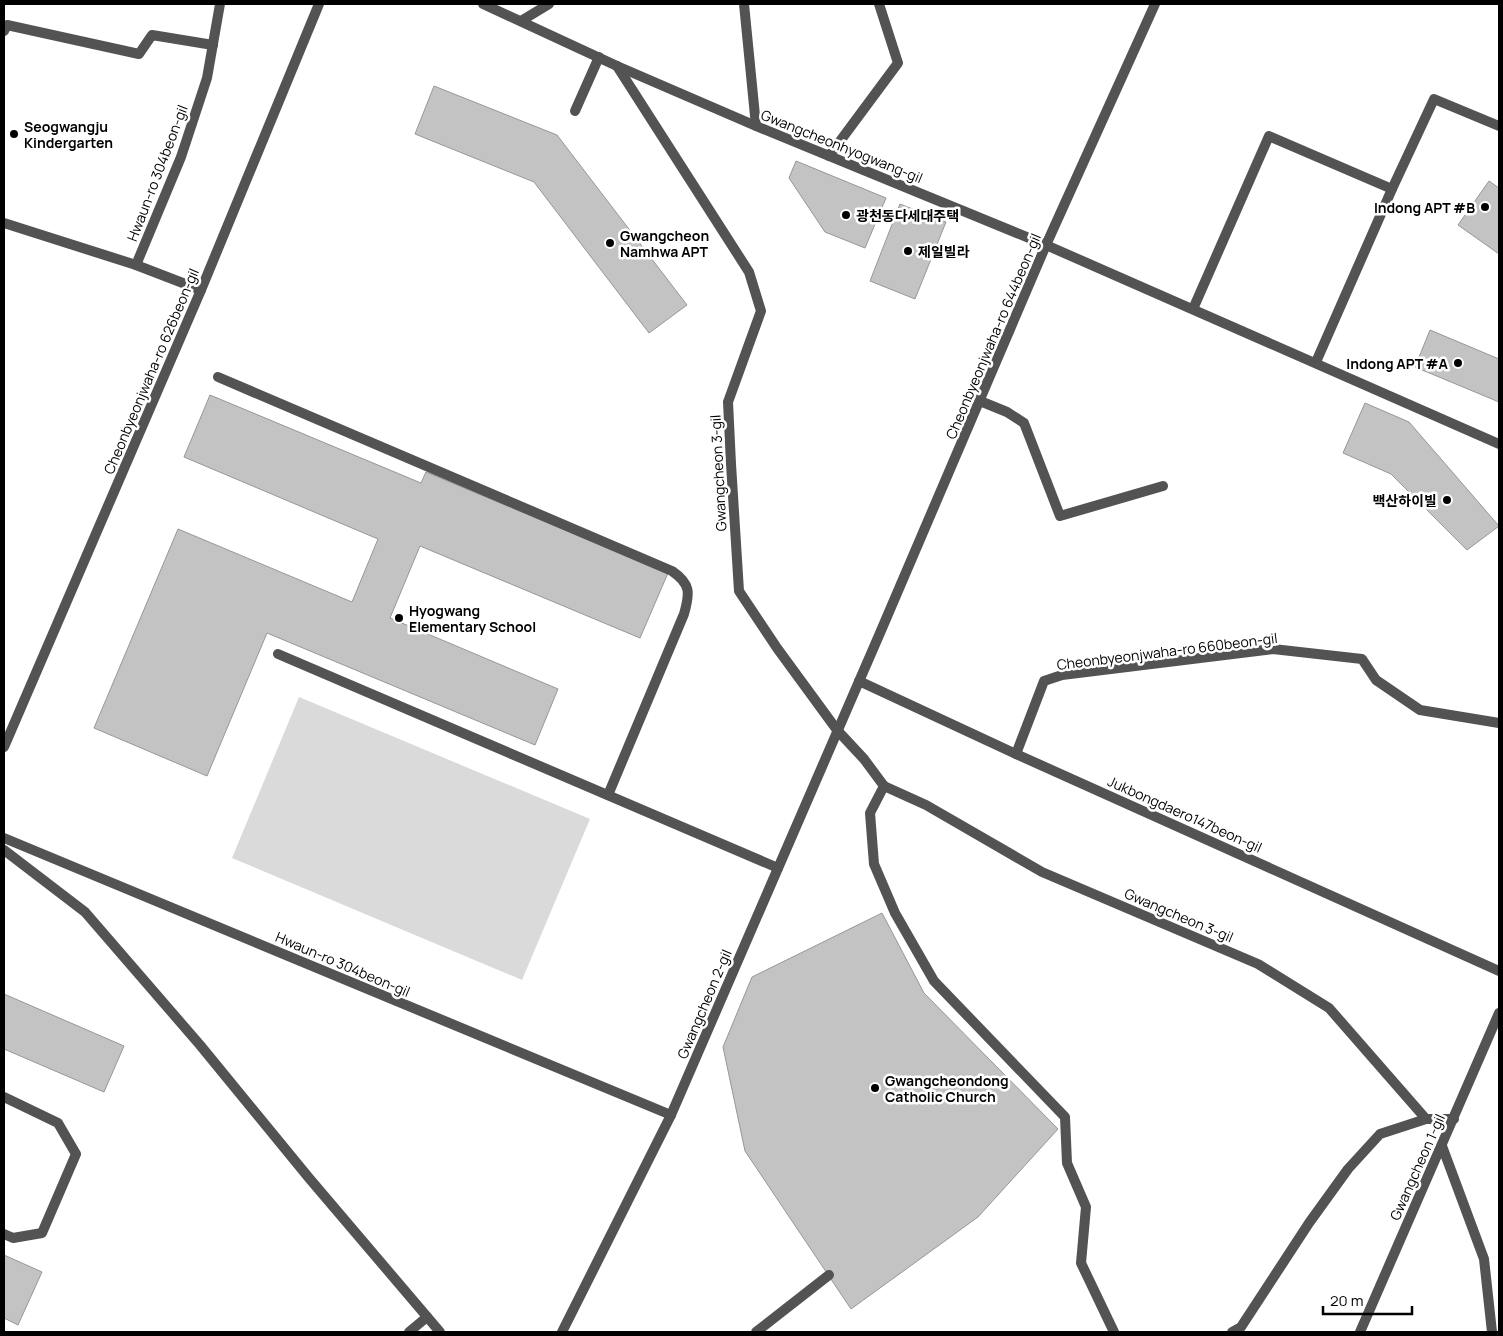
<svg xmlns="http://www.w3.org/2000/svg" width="1503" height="1336" font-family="Manrope,'Noto Sans KR',sans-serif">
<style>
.green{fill:#dadada}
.building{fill:#c3c3c3;stroke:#979797}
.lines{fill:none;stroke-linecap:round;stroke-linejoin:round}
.lane{stroke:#535353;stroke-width:10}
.street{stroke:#535353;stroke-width:10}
.poi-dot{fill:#000;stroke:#fff;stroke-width:2}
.labels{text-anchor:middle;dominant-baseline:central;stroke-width:5;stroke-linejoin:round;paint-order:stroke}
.poi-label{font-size:14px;font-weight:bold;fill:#000;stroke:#fff;text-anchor:start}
.street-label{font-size:14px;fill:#000;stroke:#fff}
</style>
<rect width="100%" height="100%" fill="#fff"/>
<path class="green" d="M299 697 590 819 522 980 232 858Z"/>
<g class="building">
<path d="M434 86 557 135 687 305 649 333 534 182 415 134Z"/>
<path d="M796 161 886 198 865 248 825 232 789 178Z"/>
<path d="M1489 181 1499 188V254L1458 225Z"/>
<path d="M900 204 946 222 915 299 870 281Z"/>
<path d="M1430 330 1499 359V402L1415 367Z"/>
<path d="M210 395 421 483 426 472 668 573 640 638 420 546 390 618 558 689 535 745 267 633 207 776 94 728 178 529 352 602 378 539 184 457Z"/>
<path d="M1365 403 1409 422 1499 526 1467 550 1391 474 1343 453Z"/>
<path d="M882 913 924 993 1058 1129 978 1217 851 1309 745 1151 723 1047 752 977Z"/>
<path d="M4 994 124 1046 104 1092 4 1049Z"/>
<path d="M4 1255 42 1272 18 1325 4 1318Z"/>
</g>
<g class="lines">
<g class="lane">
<path d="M744 4 756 126"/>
<path d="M521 21 549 4"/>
<path d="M4 31 7 25 139 54 152 35 213 45"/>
<path d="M617 66 749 272 761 311 728 402 731 464 739 591 777 648 837 730 864 759 884 786 870 813 874 864 895 913 934 981 1065 1117 1067 1163 1086 1207 1081 1263 1114 1332"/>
<path d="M575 111 599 57"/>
<path d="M829 156 898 63 879 4"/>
<path d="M136 265 181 157 207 78 220 4"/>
<path d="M1193 309 1269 136 1392 189"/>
<path d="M1316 362 1392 189 1434 99 1499 126"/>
<path d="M218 377 672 571C691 584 690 593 684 614L608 795"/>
<path d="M980 401 1007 412 1024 423 1060 516 1163 486"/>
<path d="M278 654 778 868"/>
<path d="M1016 754 1044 681 1062 675 1273 649 1362 659 1376 680 1420 710 1499 723"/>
<path d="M884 786 926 805 1042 872 1258 964 1329 1008 1426 1119"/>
<path d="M4 1097 58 1123 76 1154 42 1233 13 1238 4 1234"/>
<path d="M1442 1146 1484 1259 1492 1332"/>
<path d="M409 1332 427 1317"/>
<path d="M756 1332 829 1275"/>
<path d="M1232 1332 1241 1327 1309 1223 1348 1169 1380 1134 1426 1119H1454"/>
</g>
<g class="street">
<path d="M483 4 617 66 756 126 1046 245 1499 444"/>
<path d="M4 223 136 265 201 290"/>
<path d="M859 681 1016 754 1499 971"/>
<path d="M4 747 201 290 319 4"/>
<path d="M4 838 671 1115"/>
<path d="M4 850 85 912 200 1045 309 1178 440 1332"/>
<path d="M562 1332 671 1115 880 633 1046 245 1155 4"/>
<path d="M1360 1332 1499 1013"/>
</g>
</g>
<g class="poi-dot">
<circle cx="14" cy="134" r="5"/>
<circle cx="1485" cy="207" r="5"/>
<circle cx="846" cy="215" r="5"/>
<circle cx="610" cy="243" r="5"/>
<circle cx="908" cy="251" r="5"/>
<circle cx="1458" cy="363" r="5"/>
<circle cx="1447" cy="500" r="5"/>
<circle cx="399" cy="618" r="5"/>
<circle cx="875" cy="1088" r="5"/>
</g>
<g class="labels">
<g class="poi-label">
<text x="24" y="126">Seogwangju<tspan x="24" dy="16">Kindergarten</tspan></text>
<text x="1475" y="207" text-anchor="end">Indong APT #B</text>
<text x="856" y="215">광천동다세대주택</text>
<text x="620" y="235">Gwangcheon<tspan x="620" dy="16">Namhwa APT</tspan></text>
<text x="918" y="251">제일빌라</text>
<text x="1448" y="363" text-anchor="end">Indong APT #A</text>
<text x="1437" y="500" text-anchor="end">백산하이빌</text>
<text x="409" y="610">Hyogwang<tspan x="409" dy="16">Elementary School</tspan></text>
<text x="885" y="1080">Gwangcheondong<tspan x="885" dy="16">Catholic Church</tspan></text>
</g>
<g class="street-label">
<text transform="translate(842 146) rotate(22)">Gwangcheonhyogwang-gil</text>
<text transform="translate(157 173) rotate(-69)">Hwaun-ro 304beon-gil</text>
<text transform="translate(993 336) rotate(-67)">Cheonbyeonjwaha-ro 644beon-gil</text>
<text transform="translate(151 371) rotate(-67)">Cheonbyeonjwaha-ro 626beon-gil</text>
<text transform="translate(718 473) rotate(-93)">Gwangcheon 3-gil</text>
<text transform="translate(1167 651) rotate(-7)">Cheonbyeonjwaha-ro 660beon-gil</text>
<text transform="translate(1185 814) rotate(24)">Jukbongdaero147beon-gil</text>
<text transform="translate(1179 915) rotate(23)">Gwangcheon 3-gil</text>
<text transform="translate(343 964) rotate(23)">Hwaun-ro 304beon-gil</text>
<text transform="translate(704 1004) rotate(-67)">Gwangcheon 2-gil</text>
<text transform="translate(1417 1167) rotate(-66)">Gwangcheon 1-gil</text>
</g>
</g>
<rect width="1503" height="1336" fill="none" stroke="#000000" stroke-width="10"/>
<path d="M1323 1306v8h89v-8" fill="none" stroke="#000000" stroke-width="2.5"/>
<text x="1330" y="1306" font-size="15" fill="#000000" stroke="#ffffff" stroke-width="4" paint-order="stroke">20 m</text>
</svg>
